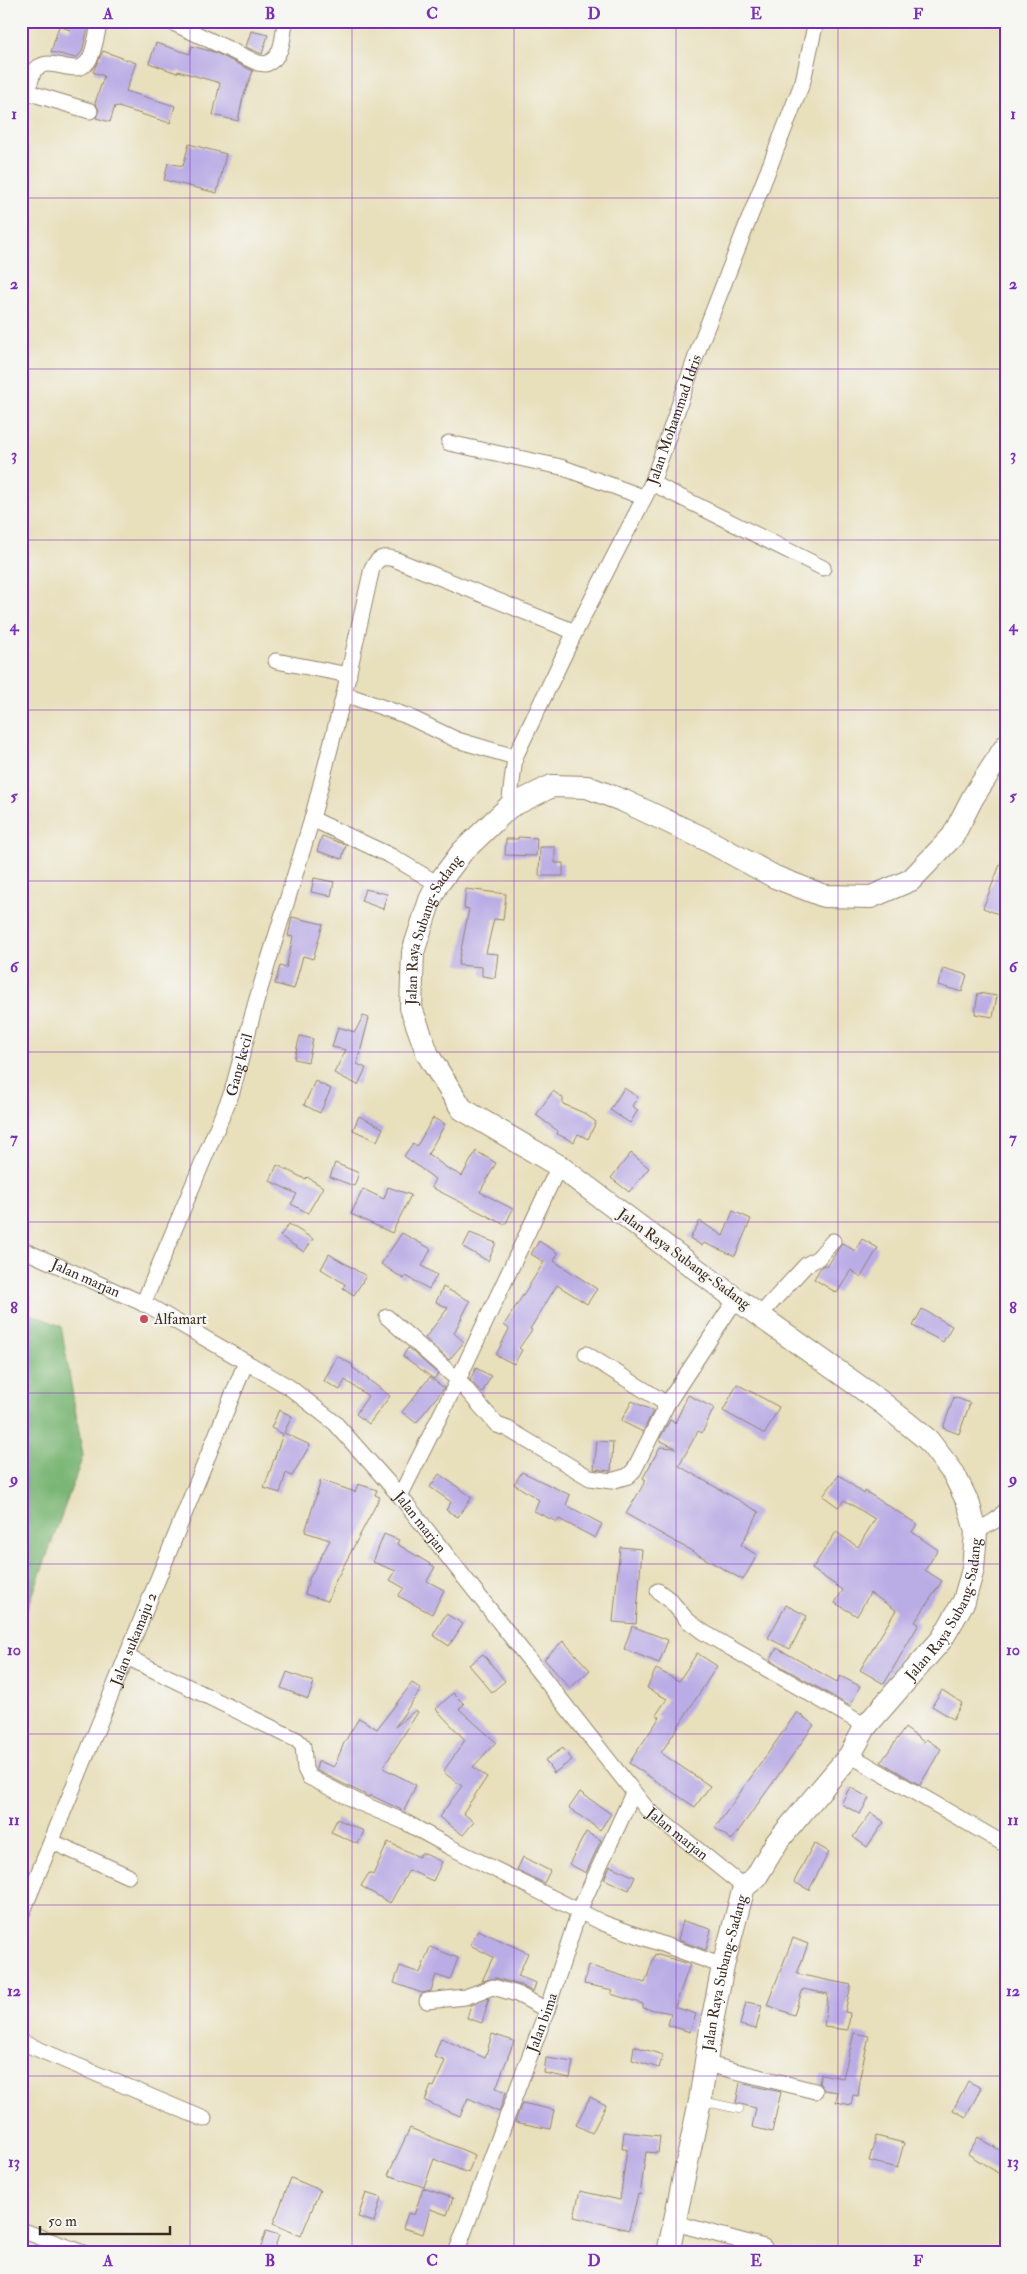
<svg xmlns="http://www.w3.org/2000/svg" width="1027" height="2274" font-family="'IM FELL Double Pica',serif">
<style>
.forest{fill:#7ab675;stroke:#5a704a}
.building{fill:#baace5}
.lines{fill:none;stroke-linecap:round;stroke-linejoin:round}
.service-casing{stroke:#92846c;stroke-width:9}
.minor-casing{stroke:#92846c;stroke-width:17}
.primary-casing{stroke:#92846c;stroke-width:24}
.service{stroke:#fff;stroke-width:8}
.minor{stroke:#fff;stroke-width:15}
.primary{stroke:#fff;stroke-width:22}
.grid{fill:none;stroke:#7b2cbf;stroke-width:1;stroke-opacity:0.55}
.poi-dot{fill:#d1495b;stroke:#f6f6f2;stroke-width:2}
.labels{text-anchor:middle;dominant-baseline:central;stroke-width:4.5;stroke-linejoin:round;paint-order:stroke}
.street-label{font-size:15px;fill:#3b2a1e;stroke:#f6f6f2}
.poi-label{font-size:15px;fill:#3b2a1e;stroke:#f6f6f2;text-anchor:start}
.neatline{fill:none;stroke:#7b2cbf;stroke-width:2}
.grid-label{font-size:16px;text-anchor:middle;font-weight:bold;fill:#7b2cbf}
</style>
<rect width="100%" height="100%" fill="#f6f6f2"/>
<filter id="ink" filterUnits="userSpaceOnUse"><feTurbulence type="fractalNoise" baseFrequency=".02" numOctaves="2"/><feDisplacementMap in="SourceGraphic" scale="10" xChannelSelector="R" yChannelSelector="G"/><feConvolveMatrix kernelMatrix="1 2 1 2 8 2 1 2 1" color-interpolation-filters="sRGB"/></filter>
<filter id="wash" filterUnits="userSpaceOnUse"><feTurbulence type="fractalNoise" baseFrequency=".0096" numOctaves="4" result="noise"/><feDisplacementMap in="SourceGraphic" scale="20" xChannelSelector="R" yChannelSelector="G"/><feGaussianBlur stdDeviation="1.12" result="paint"/><feColorMatrix in="noise" values="0 0 0 0 0 0 0 0 0 0 0 0 0 0 0 0 0 1.4 0 .05"/><feComposite in="paint" operator="in"/></filter>
<g filter="url(#wash)">
<rect width="100%" height="100%" fill="#e8dfbb"/>
<path class="forest" d="M21 1310 61 1326 83 1456 21 1627Z"/>
<g id="blocks">
<g class="building">
<path d="M71 21H90L82 52 76 58 51 52 59 26 70 30Z"/>
<path d="M251 31 268 35 262 54 246 47Z"/>
<path d="M156 43 190 54 192 46 214 52 253 71 243 97 238 121 213 115 220 83 178 71 177 73 149 63Z"/>
<path d="M103 51 136 63 126 91 175 106 170 123 115 106 110 122 96 118 99 109 95 103 104 76 93 72Z"/>
<path d="M189 144 226 154 217 193 164 180 168 163 183 166Z"/>
<path d="M322 836 346 845 342 859 317 851Z"/>
<path d="M518 837 537 838 536 856 505 855 506 839H518Z"/>
<path d="M540 847H555V863H563V876H539Z"/>
<path d="M1005 852H1006V917L983 908Z"/>
<path d="M314 878 334 882 331 896 311 892Z"/>
<path d="M365 889 387 894 383 909 361 901Z"/>
<path d="M466 889 506 894 503 920 494 919 486 953 498 954 495 978 482 976V967L458 965 469 909 464 908Z"/>
<path d="M292 917 323 924 313 959 303 956 294 989 275 984 280 966 286 968 293 937 288 936Z"/>
<path d="M943 968 967 975 962 992 938 985Z"/>
<path d="M978 993 997 996 993 1017 975 1014Z"/>
<path d="M363 1016 369 1018 357 1064 366 1068 358 1085 334 1073 346 1050 332 1047 338 1027 355 1032Z"/>
<path d="M300 1036 313 1039 308 1062 294 1059Z"/>
<path d="M315 1081 331 1089 320 1113 304 1105Z"/>
<path d="M624 1088 638 1097 632 1106 638 1110 630 1123 610 1110Z"/>
<path d="M553 1091 563 1098V1104L584 1113 596 1122 588 1139 578 1134 574 1142 557 1134 558 1131 536 1115Z"/>
<path d="M359 1116 383 1128 377 1141 353 1130Z"/>
<path d="M433 1118 445 1124 428 1154 447 1168 462 1176 476 1151 496 1163 480 1192 513 1209 505 1225 431 1187 435 1179 404 1156 413 1143 417 1146Z"/>
<path d="M631 1153 649 1168 629 1192 611 1178Z"/>
<path d="M335 1163 359 1173 354 1186 330 1177Z"/>
<path d="M277 1165 305 1179 307 1177 323 1187 308 1213 291 1204 297 1194 270 1181Z"/>
<path d="M388 1187 411 1195 392 1233 351 1214 363 1189 384 1199Z"/>
<path d="M733 1211 751 1219 735 1256 704 1243 702 1246 690 1238 700 1221 723 1236Z"/>
<path d="M289 1224 313 1239 304 1252 280 1236Z"/>
<path d="M402 1233 431 1249 422 1266 437 1275 429 1289 406 1276 404 1279 381 1264Z"/>
<path d="M470 1233 496 1243 488 1261 463 1247Z"/>
<path d="M862 1239 878 1248 861 1277 851 1270 837 1293 814 1279 821 1267 824 1265 827 1267 842 1243 855 1251Z"/>
<path d="M539 1241 558 1253 554 1261 597 1289 587 1304 557 1285 530 1329 532 1330 519 1348 522 1350 514 1364 496 1355 509 1329 504 1325 544 1262 531 1254Z"/>
<path d="M329 1254 366 1276 354 1295 343 1288 345 1284 321 1269Z"/>
<path d="M443 1287 470 1301 454 1333 464 1342 449 1360 425 1338 448 1308 436 1302Z"/>
<path d="M922 1309 952 1326 943 1342 913 1326Z"/>
<path d="M408 1348 438 1374 434 1379 403 1356Z"/>
<path d="M337 1356 353 1365 352 1367 390 1396 369 1424 356 1414 368 1396 345 1380 340 1390 324 1381Z"/>
<path d="M476 1368 491 1376 482 1393 470 1380Z"/>
<path d="M430 1377 444 1388 416 1423 402 1412Z"/>
<path d="M737 1384 779 1407 765 1434 723 1411Z"/>
<path d="M688 1395 714 1408 702 1433 698 1431 679 1466 759 1512 741 1545 757 1555 743 1580 626 1514 646 1480 643 1478 660 1447 676 1448 659 1440 670 1420 675 1423Z"/>
<path d="M954 1397 970 1403 959 1434 943 1428Z"/>
<path d="M632 1401 653 1411 643 1432 621 1421Z"/>
<path d="M279 1410 292 1416 284 1433 310 1445 292 1476 286 1473 280 1493 264 1488 283 1434 271 1428Z"/>
<path d="M597 1441 613 1442 611 1471 594 1469Z"/>
<path d="M522 1472 570 1495 566 1505 602 1524 595 1538 559 1519 557 1522 534 1511 539 1500 514 1484Z"/>
<path d="M439 1474 472 1497 458 1517 446 1510 451 1502 430 1487Z"/>
<path d="M839 1475 864 1494 865 1491 917 1524 912 1532 938 1550 925 1570 942 1581 915 1622 919 1624 884 1684 860 1670 896 1610 870 1593 857 1616 835 1603 843 1590 812 1569 836 1532 858 1547 875 1519 844 1500 838 1507 823 1496Z"/>
<path d="M321 1480 355 1492 358 1484 377 1490 375 1495 380 1497 334 1584 328 1601 305 1594 309 1579 330 1540 305 1532Z"/>
<path d="M384 1534 399 1540 397 1544 435 1567 427 1581 444 1590 432 1614 398 1596 404 1588 390 1580 396 1571 373 1562Z"/>
<path d="M620 1547 642 1549 636 1624 613 1622Z"/>
<path d="M786 1605 807 1616 790 1649 768 1638Z"/>
<path d="M446 1614 463 1624 449 1646 433 1635Z"/>
<path d="M632 1626 668 1640 659 1663 624 1649Z"/>
<path d="M563 1641 590 1670 570 1688 544 1659Z"/>
<path d="M777 1648 837 1682 840 1676 860 1686 850 1706 770 1660Z"/>
<path d="M697 1653 717 1666 661 1753 710 1786 695 1807 629 1763 660 1717 656 1715 667 1699 647 1688 656 1669 679 1681Z"/>
<path d="M483 1654 505 1681 492 1692 469 1665Z"/>
<path d="M287 1672 314 1682 308 1699 281 1688Z"/>
<path d="M412 1683 421 1689 395 1727 416 1710 418 1712 383 1768 416 1785 404 1811 370 1795 369 1797 364 1794 316 1770 318 1761 334 1767 344 1743 359 1718 377 1729Z"/>
<path d="M942 1690 962 1703 953 1719 932 1706Z"/>
<path d="M453 1693 464 1704 459 1709 496 1742 473 1767 487 1777 463 1813 474 1822 463 1835 439 1817 462 1786 443 1772 465 1740 436 1709Z"/>
<path d="M797 1712 814 1725 732 1840 715 1828Z"/>
<path d="M905 1728 924 1742 926 1739 941 1749 920 1785 881 1762Z"/>
<path d="M563 1748 572 1760 554 1773 545 1760Z"/>
<path d="M850 1787 869 1798 860 1814 841 1804Z"/>
<path d="M580 1792 611 1814 600 1830 569 1808Z"/>
<path d="M871 1813 884 1822 867 1847 853 1837Z"/>
<path d="M337 1819 364 1831 358 1844 331 1832Z"/>
<path d="M586 1832 601 1840 586 1873 569 1864Z"/>
<path d="M388 1842 419 1857 420 1854H425L442 1862 433 1881 409 1870 390 1903 361 1886 369 1873 373 1875Z"/>
<path d="M814 1843 829 1852 809 1890 794 1882Z"/>
<path d="M523 1857 550 1871 544 1883 517 1870Z"/>
<path d="M610 1866 635 1877 629 1890 604 1879Z"/>
<path d="M683 1921 711 1929 706 1950 678 1940Z"/>
<path d="M478 1930 528 1953 518 1976 536 1983 533 1992 520 1985 496 1978 482 1981 493 1957 470 1945Z"/>
<path d="M793 1938 808 1944 797 1974 851 1985 845 2012 850 2013 848 2030 824 2027 828 1994 803 1989 794 2015 767 2005Z"/>
<path d="M430 1947 458 1958 450 1980 436 1975 431 1991 422 1993 394 1983 400 1966 420 1973Z"/>
<path d="M655 1954 690 1964 675 2007 696 2014 690 2032 668 2025 671 2013 643 2008V2004L611 1994 613 1990 584 1984 588 1965 645 1983Z"/>
<path d="M489 1998 482 2023 467 2018 471 2005Z"/>
<path d="M746 2002 762 2005 756 2029 740 2025Z"/>
<path d="M854 2033 869 2036 859 2081H860L858 2096 853 2095 851 2105 836 2102 838 2092 824 2090 819 2083 821 2074 843 2078Z"/>
<path d="M492 2034 514 2041 496 2088 506 2092 499 2112 468 2098 460 2116 425 2101 431 2086 434 2087 445 2061 434 2057 441 2038 485 2058Z"/>
<path d="M634 2046 663 2055 659 2068 632 2060Z"/>
<path d="M546 2058 573 2062 570 2078 544 2073Z"/>
<path d="M968 2081 981 2088 966 2117 953 2110Z"/>
<path d="M740 2083 781 2092 772 2132 752 2127 756 2108 736 2103Z"/>
<path d="M590 2097 606 2105 592 2133 576 2125Z"/>
<path d="M522 2103 554 2110 550 2129 515 2122Z"/>
<path d="M410 2128 475 2155 468 2173 434 2159 424 2187 388 2175Z"/>
<path d="M624 2132 660 2136 658 2153 646 2152 640 2195 638 2194 629 2230 574 2217 580 2191 620 2200 627 2149H622Z"/>
<path d="M876 2136 904 2143 897 2168 869 2161Z"/>
<path d="M978 2137 1006 2154V2178L968 2154Z"/>
<path d="M291 2178 320 2190 301 2236 273 2224Z"/>
<path d="M423 2188 453 2198 447 2215 430 2209 423 2234 403 2228 408 2213 414 2215Z"/>
<path d="M366 2193 381 2198 374 2222 358 2217Z"/>
<path d="M266 2231 279 2235 273 2253H259Z"/>
</g>
</g>
</g>
<g filter="url(#ink)">
<use href="#blocks" fill-opacity="0" stroke="#92846c" stroke-width="1"/>
<g class="lines">
<g class="service-casing">
<path id="service" d="M702 2101 739 2109"/>
</g>
<g class="minor-casing">
<g id="minor">
<path d="M169 21 258 63 266 64C283 58 283 37 285 21"/>
<path d="M21 90 27 92 34 70C38 67 43 64 48 64 64 64 82 77 91 56 95 46 97 33 100 21"/>
<path d="M27 92 90 111"/>
<path d="M449 443 561 467 643 497"/>
<path d="M652 483 823 568"/>
<path d="M276 661 349 675"/>
<path d="M344 694 372 568C378 558 382 556 394 559L575 632"/>
<path id="s1" d="M509 807 515 757 575 632 652 483 701 342 803 81 816 21"/>
<path d="M438 884 391 856 312 819 344 694 407 716 457 740 515 757"/>
<path id="s2" d="M21 1249 151 1307 289 1387 335 1423 400 1496 647 1809 744 1887"/>
<path id="s3" d="M143 1304 232 1092 256 1002 312 819"/>
<path d="M760 1315 806 1265 818 1258 833 1241"/>
<path d="M387 1317 458 1380 497 1425 508 1429 590 1478 611 1481 628 1476 634 1470 667 1404 736 1299"/>
<path d="M586 1354 667 1404"/>
<path d="M400 1496 458 1380 559 1166"/>
<path d="M976 1532 996 1520 1006 1510"/>
<path d="M658 1591 670 1600 687 1620 703 1632 866 1726"/>
<path d="M127 1657 297 1740 303 1746 305 1769 309 1777 360 1803 405 1822 450 1847 603 1923 723 1966"/>
<path d="M850 1755 1006 1845"/>
<path d="M53 1842 128 1876"/>
<path id="s4" d="M21 1916 246 1362"/>
<path d="M427 2001 465 1997 493 1987 517 1994 547 2010"/>
<path d="M21 2042 204 2119"/>
<path d="M707 2064 815 2091"/>
<path d="M675 2223 764 2247"/>
<path d="M21 2230 83 2253"/>
<path id="s5" d="M456 2253 547 2010 579 1911 633 1793"/>
</g>
</g>
<g class="primary-casing">
<g id="primary">
<path id="s6" d="M668 2253 700 2101 712 2022 723 1966 744 1887 756 1877 777 1842 850 1755 866 1726 942 1639 964 1601 973 1569 976 1532 969 1505 954 1474 928 1440 881 1402 736 1299 559 1166 462 1109 428 1055 411 1008 413 952 430 900 438 884 462 852 509 807 552 786 587 787 624 801 705 839 775 877 824 896 871 897 911 880 953 836 973 797 1006 746"/>
</g>
</g>
<use href="#service" class="service"/>
<use href="#minor" class="minor"/>
<use href="#primary" class="primary"/>
</g>
</g>
<path class="grid" d="M190 21V2253M352 21V2253M514 21V2253M676 21V2253M838 21V2253M21 198H1006M21 369H1006M21 540H1006M21 710H1006M21 881H1006M21 1052H1006M21 1222H1006M21 1393H1006M21 1564H1006M21 1734H1006M21 1905H1006M21 2076H1006"/>
<circle class="poi-dot" cx="144" cy="1319" r="5"/>
<g class="labels">
<g class="street-label">
<text stroke="none"><textPath href="#s1" startOffset="424">Jalan Mohammad Idris</textPath></text>
<text stroke="none"><textPath href="#s6" startOffset="1681">Jalan Raya Subang-Sadang</textPath></text>
<text stroke="none"><textPath href="#s3" startOffset="258">Gang kecil</textPath></text>
<text transform="translate(684 1259) rotate(36)">Jalan Raya Subang-Sadang</text>
<text stroke="none"><textPath href="#s2" startOffset="71">Jalan marjan</textPath></text>
<text stroke="none"><textPath href="#s2" startOffset="491">Jalan marjan</textPath></text>
<text stroke="none"><textPath href="#s6" startOffset="721">Jalan Raya Subang-Sadang</textPath></text>
<text stroke="none"><textPath href="#s4" startOffset="299">Jalan sukamaju 2</textPath></text>
<text stroke="none"><textPath href="#s2" startOffset="896">Jalan marjan</textPath></text>
<text stroke="none"><textPath href="#s6" startOffset="286">Jalan Raya Subang-Sadang</textPath></text>
<text stroke="none"><textPath href="#s5" startOffset="246">Jalan bima</textPath></text>
</g>
<g class="poi-label">
<text x="154" y="1319">Alfamart</text>
</g>
</g>
<rect width="1027" height="2274" fill="none" stroke="#f6f6f2" stroke-width="55"/>
<path d="M40 2226v8h130v-8" fill="none" stroke="#3b2a1e" stroke-width="2.5"/>
<text x="48" y="2226" font-size="15" fill="#3b2a1e" stroke="#f6f6f2" stroke-width="4" paint-order="stroke">50 m</text>
<rect x="28" y="28" width="972" height="2218" class="neatline"/>
<g class="grid-label">
<text x="108" y="19">A</text>
<text x="270" y="19">B</text>
<text x="432" y="19">C</text>
<text x="594" y="19">D</text>
<text x="756" y="19">E</text>
<text x="918" y="19">F</text>
<text x="14" y="119">1</text>
<text x="1013" y="119">1</text>
<text x="14" y="289">2</text>
<text x="1013" y="289">2</text>
<text x="14" y="460">3</text>
<text x="1013" y="460">3</text>
<text x="14" y="631">4</text>
<text x="1013" y="631">4</text>
<text x="14" y="801">5</text>
<text x="1013" y="801">5</text>
<text x="14" y="972">6</text>
<text x="1013" y="972">6</text>
<text x="14" y="1143">7</text>
<text x="1013" y="1143">7</text>
<text x="14" y="1313">8</text>
<text x="1013" y="1313">8</text>
<text x="14" y="1484">9</text>
<text x="1013" y="1484">9</text>
<text x="14" y="1655">10</text>
<text x="1013" y="1655">10</text>
<text x="14" y="1825">11</text>
<text x="1013" y="1825">11</text>
<text x="14" y="1996">12</text>
<text x="1013" y="1996">12</text>
<text x="14" y="2167">13</text>
<text x="1013" y="2167">13</text>
<text x="108" y="2266">A</text>
<text x="270" y="2266">B</text>
<text x="432" y="2266">C</text>
<text x="594" y="2266">D</text>
<text x="756" y="2266">E</text>
<text x="918" y="2266">F</text>
</g>
</svg>
